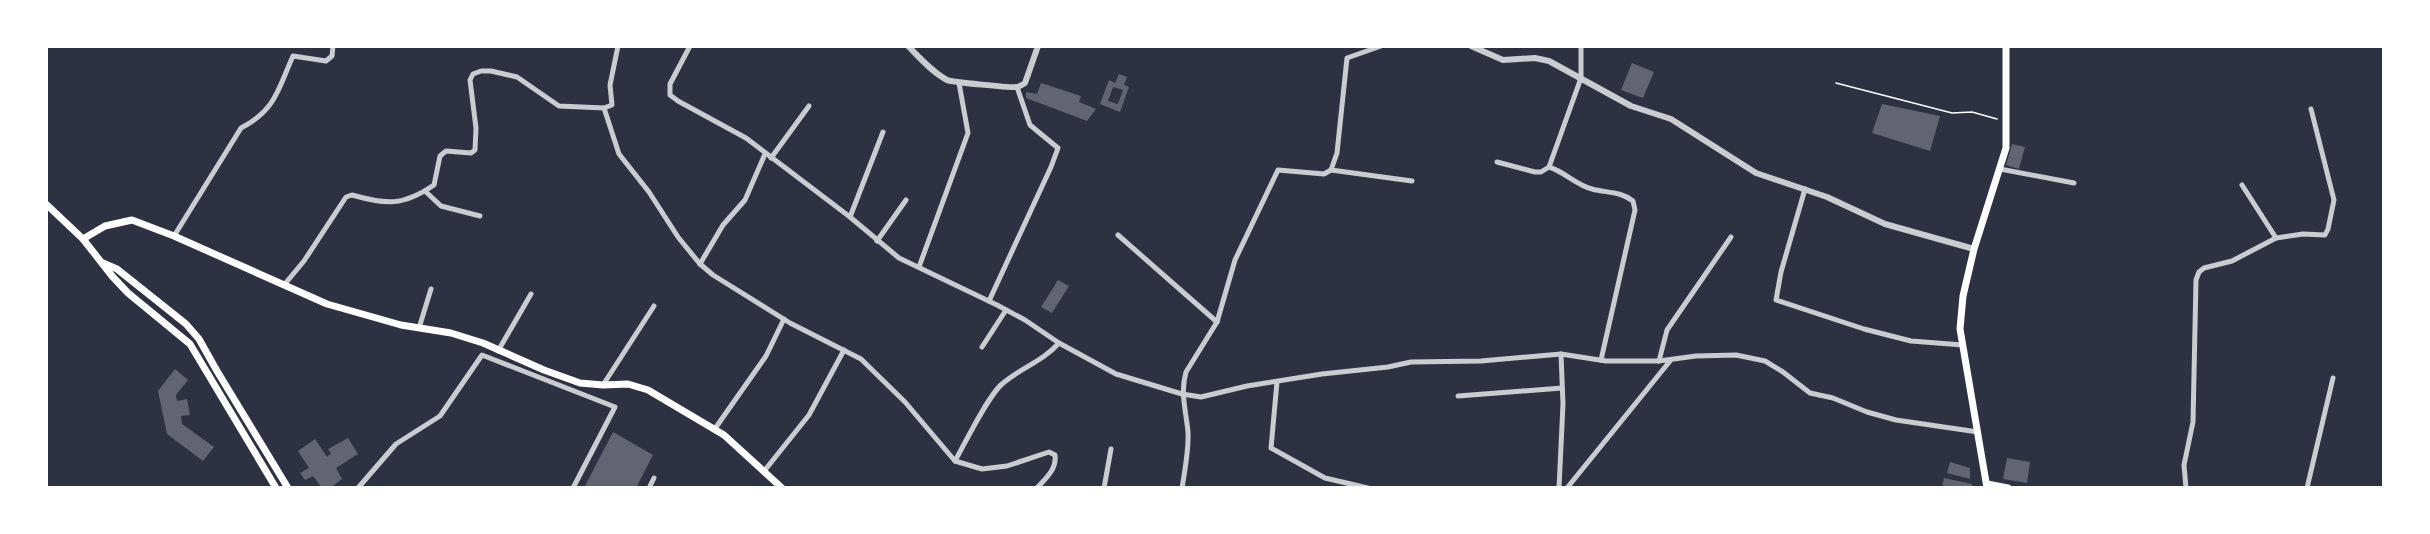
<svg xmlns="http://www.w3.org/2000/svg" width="2430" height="534" font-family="Lora,serif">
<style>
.building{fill:#626471;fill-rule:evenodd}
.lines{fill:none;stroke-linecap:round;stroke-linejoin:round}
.path{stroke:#fff;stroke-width:1.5}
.minor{stroke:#caccd0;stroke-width:5}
.tertiary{stroke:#caccd0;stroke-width:6}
.secondary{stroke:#fff;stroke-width:7}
</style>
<rect width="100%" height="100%" fill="#2d3142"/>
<g class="building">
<path d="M1632 63 1654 72 1643 98 1621 90Z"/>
<path d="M1119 74 1127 77 1124 85 1129 87 1120 112 1100 104 1109 80 1115 83ZM1113 87 1123 90 1118 104 1108 101Z"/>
<path d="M1041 83 1081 96 1079 102 1096 109 1087 121 1026 98V92L1037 94Z"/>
<path d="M1882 104 1940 116 1930 151 1872 133Z"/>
<path d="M2012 144 2025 147 2019 169 2006 165Z"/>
<path d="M1058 280 1069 286 1052 313 1041 307Z"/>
<path d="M175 369 188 380 176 395 177 401 187 399 190 415 181 416 182 424 214 447 203 461 167 434 158 391Z"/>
<path d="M613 432 653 455 636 488H584Z"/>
<path d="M348 438 358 454 336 468 342 479 330 488H322L313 476 305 480 300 473 309 468 298 451 315 439 327 457 331 453 328 449Z"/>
<path d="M2007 458 2030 462 2027 483 2003 479Z"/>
<path d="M1950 462 1970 468V479L1947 473Z"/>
<path d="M1944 478 1972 484 1973 488H1942Z"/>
</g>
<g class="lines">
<path class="path" d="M1836 83 1952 113 1972 112 1997 119"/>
<g class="minor">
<path d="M690 46 670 84V95L678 101 746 138 850 217 899 258 997 305 1025 320 1059 343 1116 374 1182 394 1201 397 1247 386 1322 374 1388 367 1411 362 1481 361 1561 354 1606 361H1659L1696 356 1736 355 1765 361 1783 372 1810 393 1833 398 1867 412 1896 420 1978 432"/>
<path d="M604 108 619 154 649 192 678 237 700 264 713 275 790 323 861 359 905 402 955 461 982 469 1007 466 1049 452 1055 455C1057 469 1046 478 1037 488"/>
<path d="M771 158 809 106"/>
<path d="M1497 162 1535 172H1541L1549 167 1581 78V46"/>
<path d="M1549 167C1565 172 1576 185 1592 189 1607 193 1620 191 1633 201L1635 210 1601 360"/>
<path d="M2000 169 2074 183"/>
<path d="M1331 170 1412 181"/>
<path d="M2242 185 2276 238"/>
<path d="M1805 189 1781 272 1776 300 1864 329 1911 341 1963 345"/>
<path d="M425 191 441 206 480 216"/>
<path d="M850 217 883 132"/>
<path d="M1118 235 1217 322"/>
<path d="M174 236 241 128C276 110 278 89 293 56L326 61 332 56 333 46"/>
<path d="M877 241 906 200"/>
<path d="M700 264 723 225 745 200 765 154"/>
<path d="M919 267 968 133 959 83"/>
<path d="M284 285 304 261 346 197 352 195C387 205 403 206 434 185L440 156 446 151 471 153 475 150 476 128 470 80 473 74 481 71H491L517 77 559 106 604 108 612 105 610 85 618 46"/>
<path d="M989 301 1051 167 1058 148 1030 125 1017 87"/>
<path d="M419 328 431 289"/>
<path d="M982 347 1006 310"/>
<path d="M498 351 531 294"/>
<path d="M1659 361 1667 330 1731 237"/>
<path d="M1277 382 1271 448 1325 478 1368 488"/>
<path d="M603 385 654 306"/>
<path d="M1458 396 1562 388"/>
<path d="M714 430 766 356 784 319"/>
<path d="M955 461C965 443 988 396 1002 384 1020 368 1042 362 1059 343"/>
<path d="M765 470 809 415 844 350"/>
<path d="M358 488 396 444 440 416 482 355 615 407 573 488"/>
<path d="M649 488 654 478"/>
<path d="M1104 488 1111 449"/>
<path d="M1182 488C1185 470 1189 449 1188 432 1186 411 1180 392 1186 372L1217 322 1235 260 1278 170 1324 174 1331 170 1337 153 1347 58 1381 46"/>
<path d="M1559 488 1563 404 1561 354"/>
<path d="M1567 488 1670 361"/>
<path d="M2186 488 2184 465 2193 422 2196 280 2199 272 2204 268 2232 261 2276 238 2303 234 2325 235 2328 229 2334 200 2311 109"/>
<path d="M2307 488 2333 378"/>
</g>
<g class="tertiary">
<path d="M908 46C920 58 932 72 947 80 951 82 1012 88 1017 87 1018 87 1024 84 1025 83L1038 46"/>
<path d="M1471 46 1503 60 1535 58 1549 61 1631 106 1671 119 1756 173 1827 197 1885 224 1974 249"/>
</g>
<g class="secondary">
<path d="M46 204 83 239 112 276 128 293 190 344 276 488"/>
<path d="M83 239 105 226 132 220 174 236 327 304 401 325 451 333 483 343 544 370 580 383 603 385 628 384 648 390 724 435 782 488"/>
<path d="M103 263 117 269 186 324 199 339 217 371 288 488"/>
<path d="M1987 484 2008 488"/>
<path d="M1987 488 1960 329 1963 296 1974 249 2006 148V46"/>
</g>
</g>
<rect width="2430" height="534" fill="none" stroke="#ffffff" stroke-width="96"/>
</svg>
